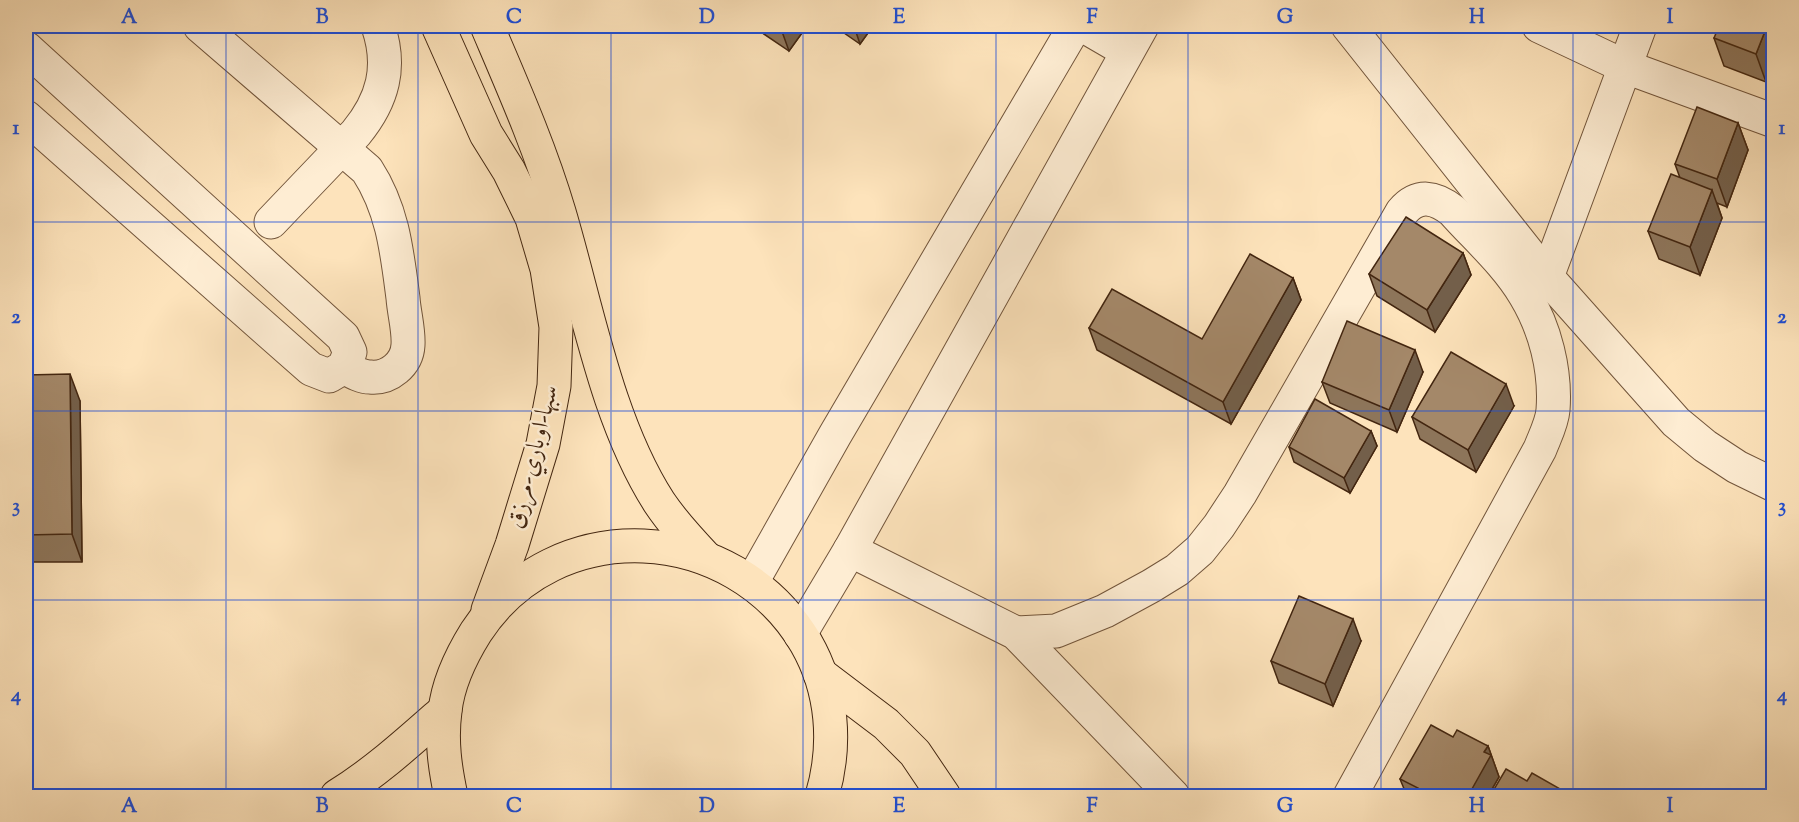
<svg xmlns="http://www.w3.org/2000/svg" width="1799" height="822" font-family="'Sorts Mill Goudy',Amiri,serif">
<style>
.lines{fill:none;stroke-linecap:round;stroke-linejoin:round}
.street-casing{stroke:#72553b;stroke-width:35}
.highway-casing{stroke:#432610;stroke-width:35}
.street{stroke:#feedd3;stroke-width:33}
.highway{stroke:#fde3bb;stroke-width:33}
.wall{fill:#8d755a;stroke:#432610;stroke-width:1.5}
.shaded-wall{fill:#735f4a;stroke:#432610;stroke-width:1.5}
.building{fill:#a48869;stroke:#432610;stroke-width:1.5}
.grid{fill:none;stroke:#1d4ed8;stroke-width:1.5;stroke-opacity:0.55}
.labels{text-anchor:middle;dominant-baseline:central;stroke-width:5;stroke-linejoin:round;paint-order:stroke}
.street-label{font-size:24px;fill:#432610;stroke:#feedd3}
.neatline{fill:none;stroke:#1d4ed8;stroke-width:2}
.grid-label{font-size:20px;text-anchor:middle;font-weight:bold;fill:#1d4ed8}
</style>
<rect width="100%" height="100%" fill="#fde3bb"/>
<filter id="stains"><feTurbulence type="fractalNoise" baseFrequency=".00333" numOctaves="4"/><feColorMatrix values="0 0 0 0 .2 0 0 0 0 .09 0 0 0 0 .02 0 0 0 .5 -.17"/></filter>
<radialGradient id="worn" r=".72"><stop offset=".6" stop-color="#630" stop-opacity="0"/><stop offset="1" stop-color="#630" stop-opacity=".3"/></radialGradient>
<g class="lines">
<g class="street-casing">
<g id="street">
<path d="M200 26 367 170C393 210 397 252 403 298 404 313 409 330 408 345 407 364 389 379 370 377 361 377 353 372 344 367"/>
<path d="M1084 26 1127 51"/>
<path d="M1348 26 1547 277 1676 422 1705 446 1737 467 1774 485"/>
<path d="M1539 26 1626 67 1774 121"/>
<path d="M26 48 343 337 350 352 344 367 329 376 311 369 26 117"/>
<path d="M271 222 356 133C383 100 392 67 378 26"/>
<path d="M1547 277 1640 26"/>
<path d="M850 550 1016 633 1173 796"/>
<path d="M752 582 835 435 1075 26"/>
<path d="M1016 633 1056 631 1105 611 1151 586 1177 570 1200 550 1219 526 1240 494 1402 212C1418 193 1435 197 1453 211 1477 238 1506 263 1525 295 1545 328 1556 370 1553 410 1552 423 1545 436 1540 449L1350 796"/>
<path d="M800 634 850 550 1142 26"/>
</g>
</g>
<g class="highway-casing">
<g id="highway">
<path d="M438 26 486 134 509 171 532 218 547 269 556 327 554 386 543 444 512 545 488 610"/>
<path d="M487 26C513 87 540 148 559 212 587 306 606 419 659 502 673 523 689 540 706 558"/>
<path d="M820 674 886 724 915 753 944 796"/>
<path d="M337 796C376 772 411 740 445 710"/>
<path d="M451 796C445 768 441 741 445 711 448 683 461 656 476 632 555 510 734 521 806 643 833 690 837 745 822 796"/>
</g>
</g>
<use href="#street" class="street"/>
<use href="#highway" class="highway"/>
</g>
<g class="wall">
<path d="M752 26H807L789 51Z"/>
<path d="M834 26H873L860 44Z"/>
<path d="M1773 26 1766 82 1724 66 1714 38Z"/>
<path d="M1738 123 1748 150 1727 207 1717 203 1722 218 1700 275 1659 259 1648 231 1680 178 1675 164Z"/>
<path d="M1463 253 1471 275 1435 332 1377 296 1369 274Z"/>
<path d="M1293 278 1301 300 1231 424 1097 350 1089 328 1202 339Z"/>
<path d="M1423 372 1397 432 1330 403 1322 382Z"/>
<path d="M26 375 80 401 82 562H26Z"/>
<path d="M1514 406 1476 472 1420 439 1412 417Z"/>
<path d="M1371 431 1377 446 1350 493 1294 462 1289 447Z"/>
<path d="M1361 641 1333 706 1279 683 1271 661Z"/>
<path d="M1453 737 1488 746 1499 777 1488 796H1407L1400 779Z"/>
</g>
<g class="shaded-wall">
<path d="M780 26H807L789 51Z"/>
<path d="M854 26H873L860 44Z"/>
<path d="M1767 26H1773V61L1766 82 1756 54Z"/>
<path d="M1738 123 1748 150 1727 207 1717 179Z"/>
<path d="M1712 190 1722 218 1700 275 1690 247Z"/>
<path d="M1463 253 1471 275 1435 332 1427 310Z"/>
<path d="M1293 278 1301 300 1231 424 1223 402Z"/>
<path d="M1415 350 1423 372 1397 432 1389 410Z"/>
<path d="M70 374 80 401 82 562 72 534Z"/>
<path d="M1506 384 1514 406 1476 472 1468 450Z"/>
<path d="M1371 431 1377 446 1350 493 1344 478Z"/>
<path d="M1353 619 1361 641 1333 706 1325 684Z"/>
<path d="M1488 746 1499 777 1488 796H1468L1484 752Z"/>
<path d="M1562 790 1565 796H1560Z"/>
</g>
<g class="building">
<path d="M1719 26H1767L1756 54 1714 38Z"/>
<path d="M1697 107 1738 123 1717 179 1675 164Z"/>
<path d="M1671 174 1712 190 1690 247 1648 231Z"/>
<path d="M1406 217 1463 253 1427 310 1369 274Z"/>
<path d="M1250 254 1293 278 1223 402 1089 328 1112 289 1202 339Z"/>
<path d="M1347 321 1415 350 1389 410 1322 382Z"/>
<path d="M1451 352 1506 384 1468 450 1412 417Z"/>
<path d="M70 374 72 534 26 535V375Z"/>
<path d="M1315 399 1371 431 1344 478 1289 447Z"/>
<path d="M1299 596 1353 619 1325 684 1271 661Z"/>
<path d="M1431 725 1453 737 1457 730 1488 746 1484 752 1491 755 1468 796H1419L1415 794 1418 788 1400 779Z"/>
<path d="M1506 769 1527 781 1532 773 1562 790 1560 796H1561H1490Z"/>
</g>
<path class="grid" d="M226 26V796M418 26V796M611 26V796M803 26V796M996 26V796M1188 26V796M1381 26V796M1573 26V796M26 222H1774M26 411H1774M26 600H1774"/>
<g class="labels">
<g class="street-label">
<text transform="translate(534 457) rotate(-76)">سبها-اوباري-مرزق</text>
</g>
</g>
<rect width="1799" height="822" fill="none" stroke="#fde3bb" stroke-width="66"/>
<rect x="33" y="33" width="1733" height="756" class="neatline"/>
<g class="grid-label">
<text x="129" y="23">A</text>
<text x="322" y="23">B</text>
<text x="514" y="23">C</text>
<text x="707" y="23">D</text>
<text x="899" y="23">E</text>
<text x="1092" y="23">F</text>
<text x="1285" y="23">G</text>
<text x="1477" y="23">H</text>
<text x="1670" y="23">I</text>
<text x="16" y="134">1</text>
<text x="1782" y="134">1</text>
<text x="16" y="323">2</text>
<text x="1782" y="323">2</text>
<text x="16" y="512">3</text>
<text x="1782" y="512">3</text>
<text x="16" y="701">4</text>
<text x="1782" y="701">4</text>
<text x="129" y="812">A</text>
<text x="322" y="812">B</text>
<text x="514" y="812">C</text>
<text x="707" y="812">D</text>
<text x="899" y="812">E</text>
<text x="1092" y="812">F</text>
<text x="1285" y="812">G</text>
<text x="1477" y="812">H</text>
<text x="1670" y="812">I</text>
</g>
<rect width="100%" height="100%" filter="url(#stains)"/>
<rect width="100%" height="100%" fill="url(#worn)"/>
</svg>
